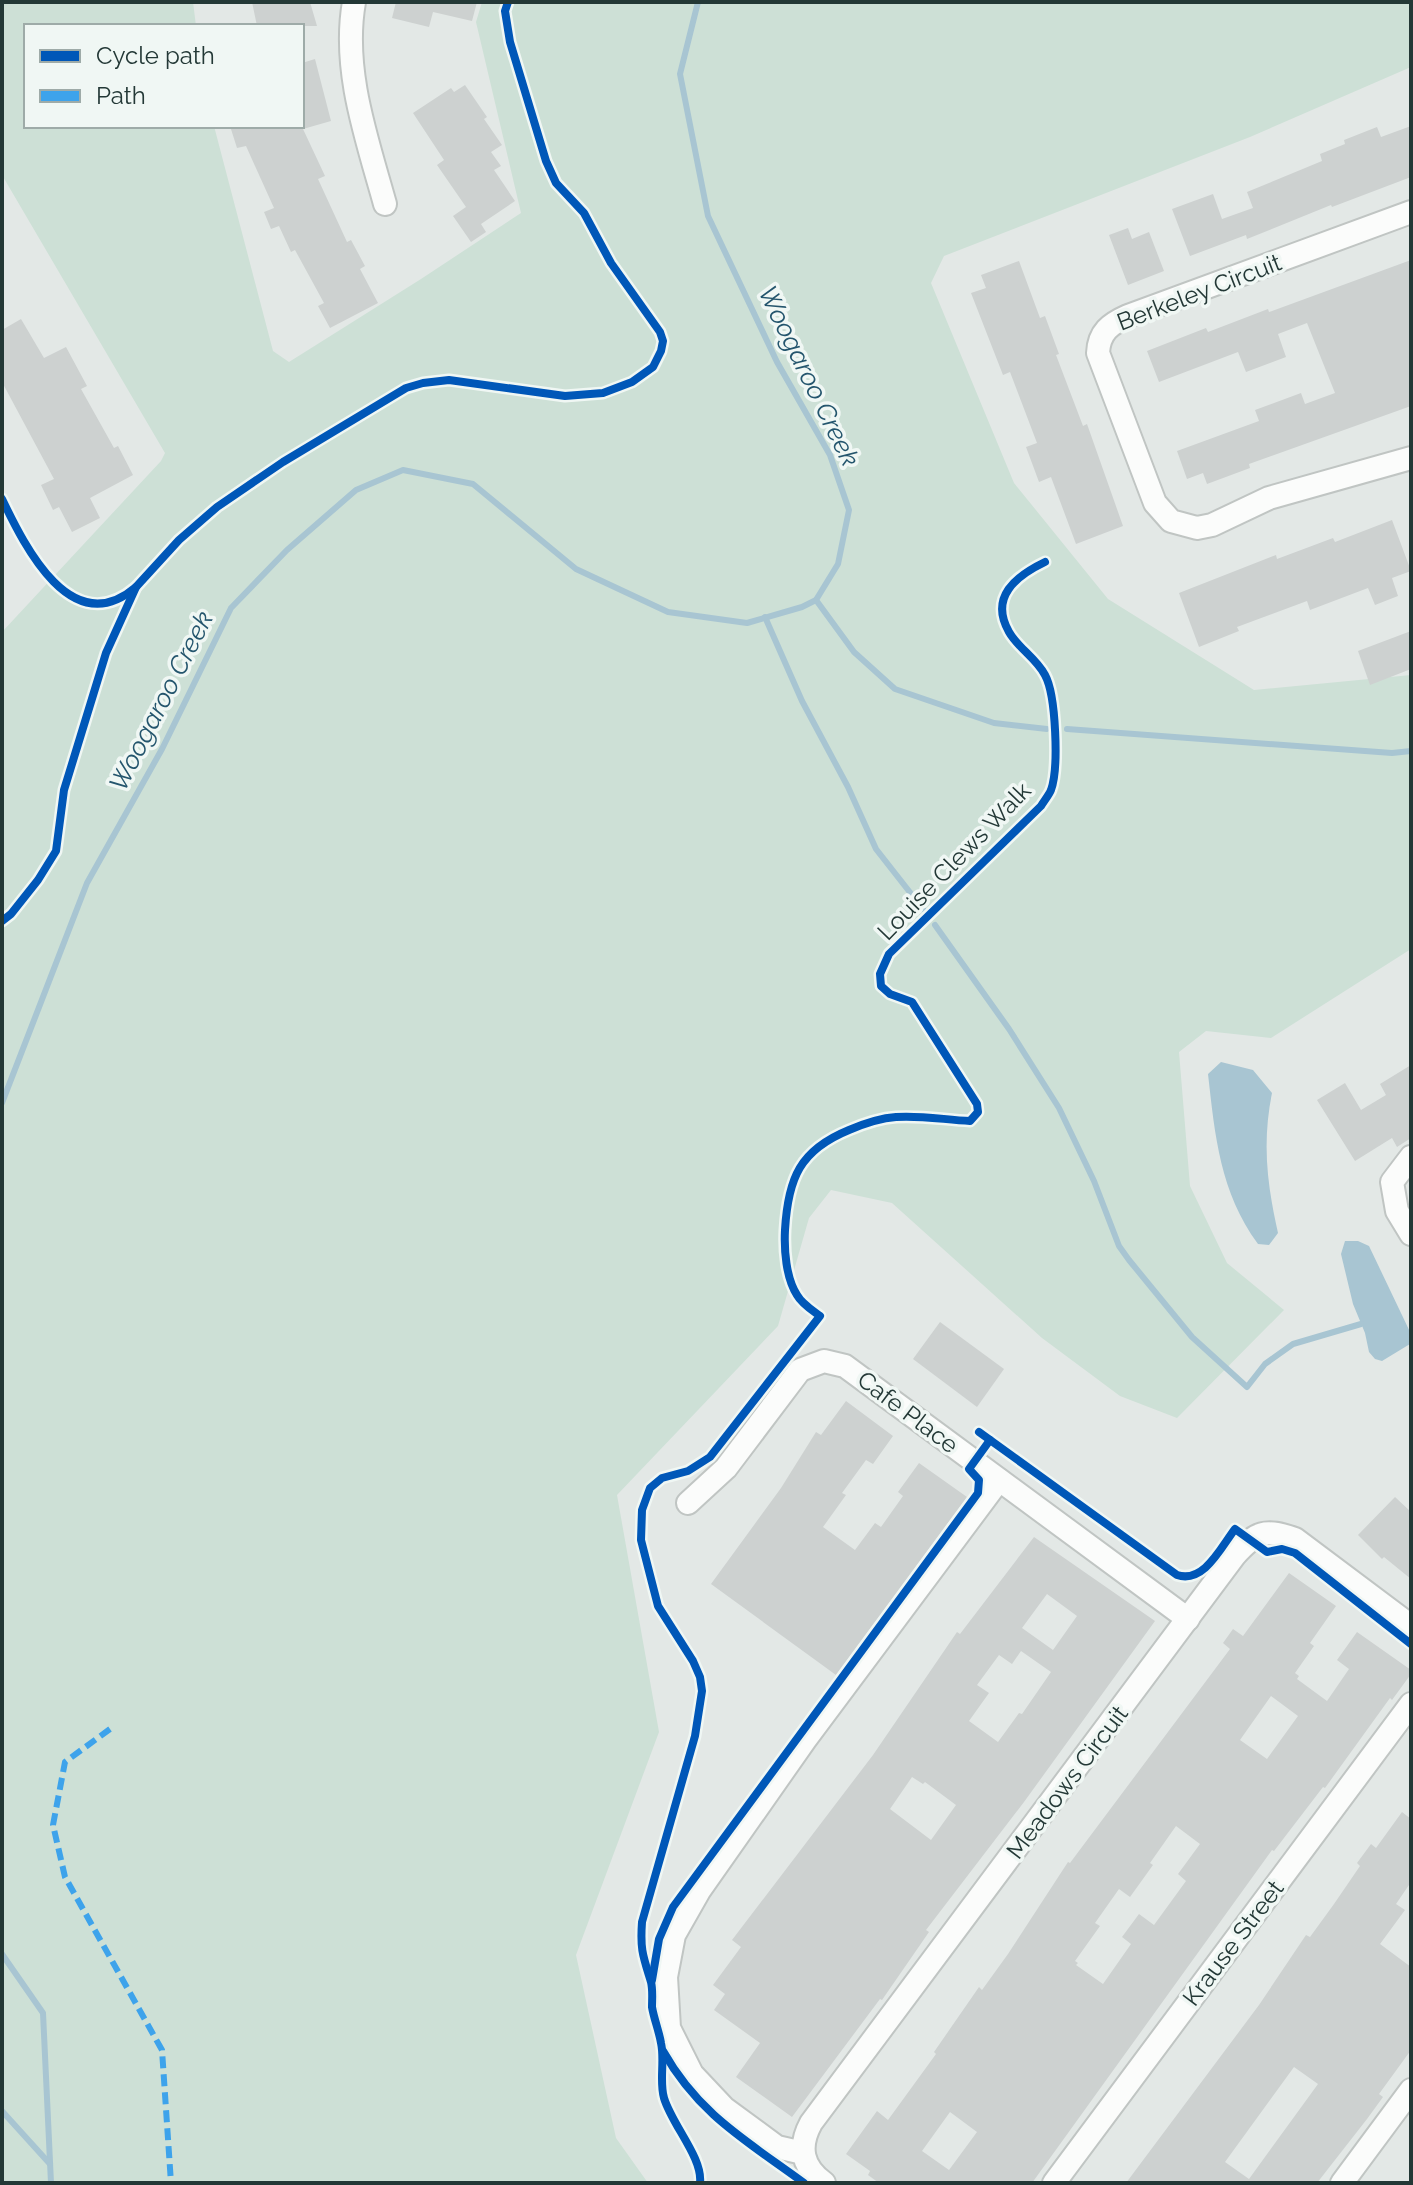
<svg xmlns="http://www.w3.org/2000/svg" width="1413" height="2185" font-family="Raleway,sans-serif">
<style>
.green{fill:#cde0d6}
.water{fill:#a8c5d2}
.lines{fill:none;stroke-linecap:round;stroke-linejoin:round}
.stream{stroke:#a8c5d2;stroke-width:6}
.building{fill:#cdd1d0;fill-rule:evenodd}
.street-casing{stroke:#c0c5c3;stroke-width:26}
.street{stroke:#fbfcfb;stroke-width:22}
.quiet{stroke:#3ea3eb;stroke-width:6;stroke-dasharray:12 6;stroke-linecap:butt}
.cycleway-casing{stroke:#f0f7f4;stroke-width:13}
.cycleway{stroke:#0057b8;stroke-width:8}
.labels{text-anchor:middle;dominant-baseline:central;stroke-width:7;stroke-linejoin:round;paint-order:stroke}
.street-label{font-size:24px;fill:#233836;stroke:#f0f7f4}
.water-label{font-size:26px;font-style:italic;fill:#24556d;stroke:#f0f7f4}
</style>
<rect width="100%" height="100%" fill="#e3e8e6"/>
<path class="green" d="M2 2H193L196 26H26V126H214L273 351 289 362 421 279 521 213 476 22 482 2H1411V67L1250 137 944 256 931 283 1014 483 1108 599 1254 690 1411 675V949L1271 1038 1206 1031 1179 1052 1190 1186 1227 1263 1284 1310 1177 1418 1120 1396 1042 1338 892 1203 831 1190 809 1218 778 1326 617 1495 659 1732 576 1955 616 2138 648 2183H2V632L161 461 165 453 2 175Z"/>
<g class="water">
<path d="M1221 1062 1253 1070 1272 1093C1262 1143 1267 1184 1278 1233L1269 1245 1258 1244C1220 1192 1215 1136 1208 1074Z"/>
<path d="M1345 1241H1358L1369 1246 1411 1334 1410 1344 1382 1361 1375 1359 1369 1352 1365 1333 1353 1304 1341 1254Z"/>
</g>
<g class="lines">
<g class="stream">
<path d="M816 600 854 652 895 689 994 723 1047 729"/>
<path d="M765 617 802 701 848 787 876 849 923 909"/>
<path d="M1067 729 1392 753 1411 751"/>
<path d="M935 925 1009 1029 1059 1108 1094 1181 1119 1246 1129 1260 1192 1337 1247 1387 1265 1364 1293 1344 1361 1324"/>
<path d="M2 1103 87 883 162 749 231 608 287 550 356 490 403 470 473 484 576 569 668 612 747 623 802 607 816 600 838 564 849 510 830 455 777 362 708 216 680 74 698 2"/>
<path d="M2 1954 43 2013 51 2183"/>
<path d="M2 2111 50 2164"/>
</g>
</g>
<g class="building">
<path d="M252 2H310L317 26H257Z"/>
<path d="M396 2H477L472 21 433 12 429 27 392 18Z"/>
<path d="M315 59 331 121 303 129 325 176 318 179 347 242 351 240 365 266 360 269 378 303 330 328 318 306 324 303 295 250 291 252 279 226 271 229 264 212 274 208 246 146 237 148 230 126 302 127V63Z"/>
<path d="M465 85 487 117 484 119 502 145 491 152 501 166 494 170 515 201 481 224 486 232 471 242 453 216 466 207 437 165 444 160 413 113 451 88 454 92Z"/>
<path d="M1411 126V177L1332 207 1331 205 1247 239 1246 235 1190 256 1172 209 1213 194 1222 219 1253 208 1247 192 1322 161 1320 154 1345 144 1344 140 1377 127 1381 137Z"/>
<path d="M1128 228 1132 239 1149 232 1164 271 1128 285 1109 235Z"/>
<path d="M1411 260V406L1249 464 1250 468 1207 484 1203 473 1187 479 1177 451 1259 421 1255 410 1301 393 1305 404 1335 393 1307 323 1278 334 1286 357 1246 372 1238 352 1159 382 1147 351 1206 328 1208 332 1268 309 1269 312Z"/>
<path d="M1019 261 1040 318 1045 316 1059 354 1056 355 1083 426 1087 424 1123 526 1076 544 1051 477 1039 482 1026 447 1037 443 1010 372 1003 375 971 293 986 288 981 275Z"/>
<path d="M21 319 44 358 66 347 87 386 81 389 114 448 118 446 133 475 90 498 100 518 72 532 59 507 53 510 41 485 54 479 2 382V330Z"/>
<path d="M1392 520 1411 571 1392 578 1398 596 1375 605 1368 588 1310 610 1307 601 1237 627 1239 631 1199 647 1179 593 1276 555 1277 559 1333 538 1335 542Z"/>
<path d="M1411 631V669L1370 685 1358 651Z"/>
<path d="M1411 1065V1138L1397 1147 1392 1138 1355 1161 1317 1100 1345 1083 1361 1110 1386 1095 1380 1084Z"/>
<path d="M940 1322 1004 1369 977 1407 913 1359Z"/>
<path d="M846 1401 893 1436 873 1464 866 1460 842 1493 846 1495 823 1527 855 1550 875 1523 881 1527 903 1496 898 1492 919 1463 967 1497 836 1675 711 1584 781 1488 816 1432 821 1435Z"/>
<path d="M1395 1497 1411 1512V1579L1384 1557 1382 1559 1358 1535Z"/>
<path d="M1034 1537 1155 1621 1024 1802 926 1930 929 1932 882 2000 880 1999 792 2117 736 2077 760 2043 714 2010 725 1994 713 1985 741 1947 732 1940 873 1755 957 1632 960 1634ZM1047 1594 1077 1616 1053 1650 1022 1628ZM1021 1651 1051 1672 1022 1714 1019 1713 998 1742 969 1721 989 1693 977 1685 999 1655 1012 1664ZM912 1777 923 1784 925 1782 956 1805 931 1840 890 1809Z"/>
<path d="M1289 1573 1336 1606 1310 1643 1314 1646 1295 1673 1299 1676 1297 1679 1327 1701 1349 1669 1337 1660 1357 1632 1411 1670V1674L1392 1700 1390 1698 1325 1788 1323 1787 1274 1851 1272 1850 1032 2183H879L868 2175 870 2171 846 2154 877 2111 888 2120 936 2054 934 2052 979 1987 982 1990 1008 1954 1068 1862 1070 1863 1230 1649 1223 1643 1233 1629 1243 1636ZM1271 1696 1298 1716 1267 1759 1240 1740ZM1176 1826 1200 1844 1178 1874 1186 1881 1154 1925 1139 1914 1122 1937 1131 1944 1103 1984 1076 1965 1078 1963 1075 1961 1100 1926 1095 1923 1119 1889 1130 1897 1153 1865 1150 1863ZM950 2112 977 2132 949 2170 922 2151Z"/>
<path d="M1402 1812 1411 1819V1882L1396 1904 1405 1910 1380 1944 1411 1967V2050L1379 2094 1383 2097 1367 2119 1317 2183H1126L1259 2005 1306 1935 1310 1937 1334 1904 1360 1866 1357 1863 1371 1844 1376 1848ZM1294 2067 1318 2084 1249 2179 1225 2162Z"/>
</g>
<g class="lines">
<g class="street-casing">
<g id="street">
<path d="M354 2C342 70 367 139 385 204"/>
<path d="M1411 212 1128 316C1110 324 1099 332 1098 353L1155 503 1171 521 1197 528 1212 525 1269 498 1411 458"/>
<path d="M1411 1157 1392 1182 1397 1211 1411 1234"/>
<path d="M688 1503 726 1468 800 1370 824 1361 845 1366 1188 1619"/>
<path d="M803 2153 777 2147 724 2108 692 2074 669 2028 666 1977 674 1935 699 1891 805 1740 999 1480"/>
<path d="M824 2183C802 2167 798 2147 811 2123L1235 1555C1256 1532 1265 1528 1295 1539L1411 1626"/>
<path d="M1054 2183 1411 1704"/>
<path d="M1342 2183 1411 2090"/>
</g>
</g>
<use href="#street" class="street"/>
<path class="quiet" d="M110 1729 65 1762 53 1825 65 1877 162 2050 171 2183"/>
<g class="cycleway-casing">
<g id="cycleway">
<path d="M2 499C25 547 72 642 136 587"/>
<path d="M2 921 11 914 38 880 56 851 64 790 106 653 136 587 179 540 217 507 283 462 406 388 423 383 449 380 565 396 603 393 632 382 653 367 661 351 663 341 660 332 611 263 584 213 556 183 546 161 510 42 505 11 508 2"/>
<path d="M979 1432 1177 1575C1204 1584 1221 1547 1235 1529L1267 1552 1282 1549 1295 1553 1411 1644"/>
<path d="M652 1980 659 1939 673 1907 978 1493 979 1480 969 1469 990 1440"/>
<path d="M663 2051C699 2115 747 2141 804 2183"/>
<path d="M700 2183C703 2158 672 2125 664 2098 659 2081 665 2061 661 2043 659 2031 654 2019 652 2007 652 1999 653 1990 651 1982 643 1956 640 1950 642 1922L695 1736 702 1691 700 1677 693 1661 658 1606 641 1540 642 1510 650 1488 662 1478 688 1471 710 1457 820 1316C812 1310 802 1304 797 1295 786 1278 784 1250 785 1230 788 1178 800 1150 849 1130 863 1124 881 1118 896 1117 920 1115 946 1120 970 1121L978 1112 977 1104 912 1002 890 994 881 986 880 974 889 954 1041 806C1044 801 1049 795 1051 790 1059 768 1056 695 1045 675 1036 658 1018 648 1009 632 989 597 1016 576 1045 562"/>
</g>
</g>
<use href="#cycleway" class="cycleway"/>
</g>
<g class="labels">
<g class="street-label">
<text transform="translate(1199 292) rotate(-21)">Berkeley Circuit</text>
<text transform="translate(954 861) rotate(-46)">Louise Clews Walk</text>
<text transform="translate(908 1412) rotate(37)">Cafe Place</text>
<text transform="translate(1067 1782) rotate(-53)">Meadows Circuit</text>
<text transform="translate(1233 1943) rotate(-53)">Krause Street</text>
</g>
<g class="water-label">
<text transform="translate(809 376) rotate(64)">Woogaroo Creek</text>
<text transform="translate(161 701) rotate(-63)">Woogaroo Creek</text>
</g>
</g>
<rect width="1413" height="2185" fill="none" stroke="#233836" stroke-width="8"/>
<rect x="24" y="24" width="280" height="104" fill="#f0f7f4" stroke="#9eaba8" stroke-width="2"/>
<rect x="40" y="50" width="40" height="12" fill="#0057b8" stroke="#9eaba8" stroke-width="2"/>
<text x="96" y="64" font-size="24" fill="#233836">Cycle path</text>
<rect x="40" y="90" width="40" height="12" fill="#3ea3eb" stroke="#9eaba8" stroke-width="2"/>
<text x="96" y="104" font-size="24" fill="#233836">Path</text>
</svg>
